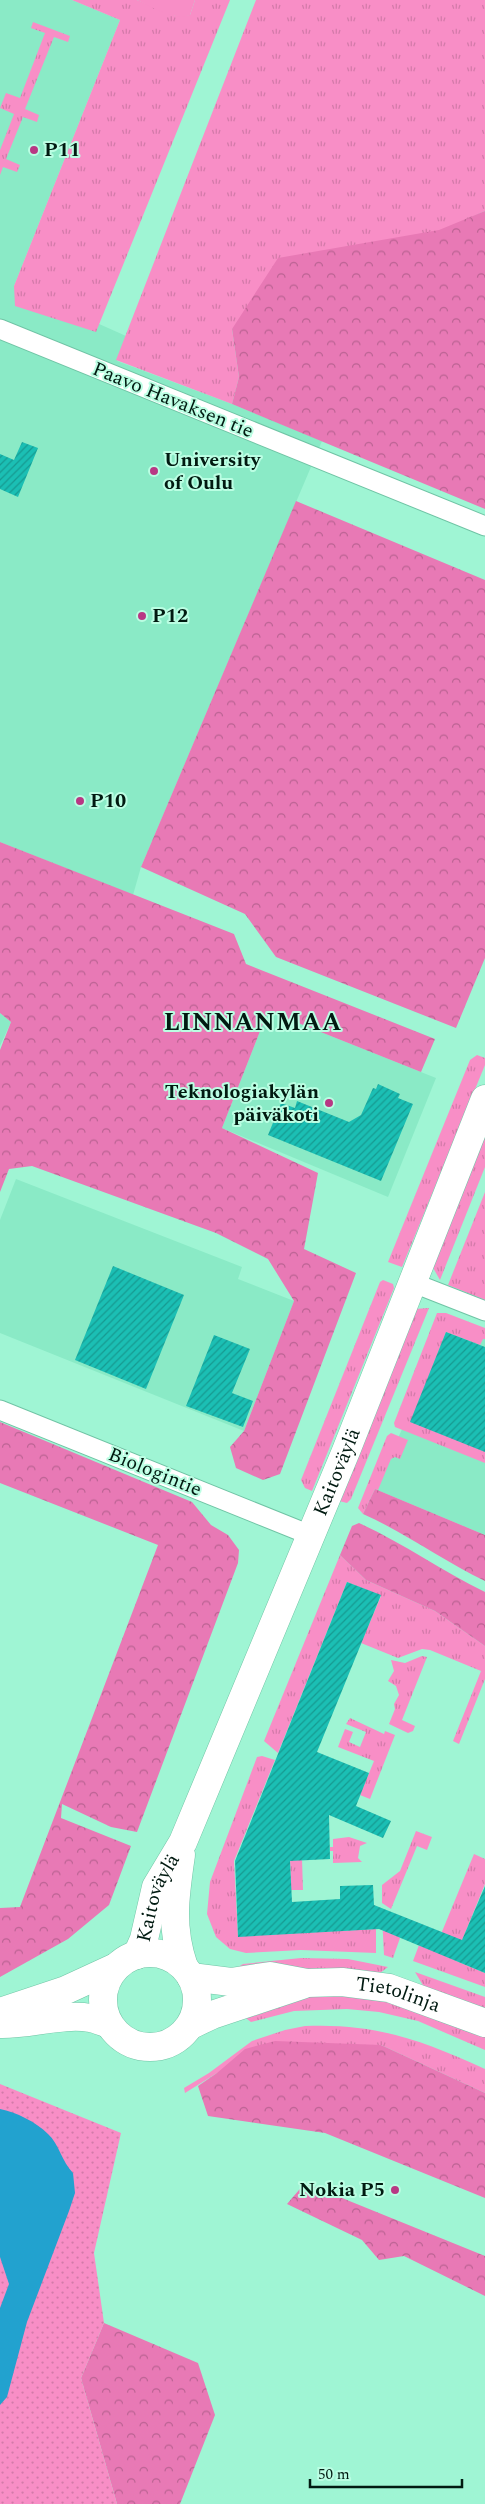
<svg xmlns="http://www.w3.org/2000/svg" width="485" height="2504" font-family="Spectral,serif">
<style>
.built{fill:#8aeac6}
.grass{fill:url(#grass-tufts)}
.forest{fill:url(#forest-crowns)}
.garden{fill:url(#garden-dots)}
.pitch{fill:#f88ec6}
.water{fill:#22a2cf}
.building{fill:url(#building-hatch)}
.lines{fill:none;stroke-linecap:round;stroke-linejoin:round}
.street-casing{stroke:#70c4a5;stroke-width:21}
.secondary-casing{stroke:#70c4a5;stroke-width:29}
.street{stroke:#fff;stroke-width:19}
.secondary{stroke:#fff;stroke-width:28}
.poi-dot{fill:#b83884;stroke:#bbfee3;stroke-width:2}
.labels{text-anchor:middle;dominant-baseline:central;stroke-width:4;stroke-linejoin:round;paint-order:stroke}
.poi-label{font-size:20px;font-weight:bold;fill:#011a11;stroke:#bbfee3;text-anchor:start}
.street-label{font-size:20px;fill:#011a11;stroke:#bbfee3}
.district-label{font-size:25px;font-weight:bold;letter-spacing:1px;fill:#011a11;stroke:#bbfee3}
</style>
<defs>
<pattern id="grass-tufts" width="24" height="20" patternUnits="userSpaceOnUse" patternTransform="scale(1.25)"><rect width="24" height="20" fill="#f88ec6"/><path d="M3 7l-1-3M5 7V3M7 7l1-3M15 17l-1-3M17 17v-4M19 17l1-3" fill="none" stroke="#d37aa9"/></pattern>
<pattern id="forest-crowns" width="20" height="18" patternUnits="userSpaceOnUse" patternTransform="scale(1.25)"><rect width="20" height="18" fill="#e879b5"/><path d="M2 6a3 3 0 1 1 6 0M12 15a3 3 0 1 1 6 0" fill="none" stroke="#ba6292"/></pattern>
<pattern id="garden-dots" width="8" height="8" patternUnits="userSpaceOnUse" patternTransform="scale(1.25)"><rect width="8" height="8" fill="#f88ec6"/><path d="M2 2h.1M6 6h.1" fill="none" stroke="#d37aa9" stroke-width="1.8" stroke-linecap="round"/></pattern>
<pattern id="building-hatch" width="6" height="6" patternUnits="userSpaceOnUse" patternTransform="scale(1.25)"><rect width="6" height="6" fill="#1bbfb4"/><path d="M-1 1l2-2M0 6l6-6M5 7l2-2" fill="none" stroke="#169a91"/></pattern>
</defs>
<rect width="100%" height="100%" fill="#9ff5d4"/>
<g class="built">
<path d="M0 0H72L120 20 14 286 126 336 117 361 232 404 322 441 141 867 133 895 0 842Z"/>
<path d="M268 1011 436 1078 388 1197 222 1128Z"/>
<path d="M0 1013 11 1022 0 1046Z"/>
<path d="M16 1179 242 1267 238 1279 294 1301 244 1431 0 1333V1220Z"/>
<path d="M451 1321 485 1334V1535L375 1489Z"/>
</g>
<g class="grass">
<path d="M72 0H137L176 16 190 15 195 0H230L96 332 15 306 14 286 120 20Z"/>
<path d="M256 0H485V211L232 329 239 377 232 404 116 360Z"/>
<path d="M33 22 70 36 68 42 54 37 25 109 39 115 37 122 23 117 6 159 20 165 17 172 3 167 0 175V150L14 114 0 108 6 93 20 98 45 33 31 28Z"/>
<path d="M477 1055 485 1058V1065L402 1267 388 1262 470 1060Z"/>
<path d="M485 1126V1167L440 1280 432 1266Z"/>
<path d="M485 1192V1300L448 1285Z"/>
<path d="M383 1280 393 1284 394 1288 312 1491 305 1488 301 1480 380 1282Z"/>
<path d="M429 1308 351 1499 347 1503 335 1500 414 1309Z"/>
<path d="M437 1313H446L485 1328V1339H483L480 1345 446 1332 432 1368 485 1452V1463L395 1427 394 1423Z"/>
<path d="M391 1433 408 1440 400 1459 395 1457 391 1459 378 1490 375 1489 363 1514 358 1508 387 1436Z"/>
<path d="M340 1555 366 1580 435 1611 485 1646V1679L459 1744 453 1741 481 1671 430 1650 422 1649 398 1658 361 1643 381 1596 347 1582 278 1753 264 1741Z"/>
<path d="M422 1656 427 1657 402 1720 415 1726 413 1731 408 1733 389 1724 395 1709 394 1704 399 1695 396 1686 388 1681 394 1671 391 1660 405 1663Z"/>
<path d="M350 1718 384 1734 385 1731 395 1735 370 1799 360 1795 374 1761 338 1747 345 1729 353 1732 349 1742 360 1747 366 1732 346 1724Z"/>
<path d="M262 1756 275 1760 234 1861 238 1936 376 1929V1953L301 1950 246 1953 230 1949 216 1937 207 1914 210 1882 257 1757Z"/>
<path d="M416 1831 432 1837 427 1850 417 1846 391 1909 382 1903V1885L400 1871Z"/>
<path d="M349 1837 367 1843 360 1846 358 1858 362 1862 333 1863V1851H330V1847H333V1839Z"/>
<path d="M474 1854 485 1859V1884L454 1960 485 1973V1987L413 1961 419 1945 434 1951Z"/>
<path d="M290 1858 302 1859 303 1890H291Z"/>
<path d="M382 1915 400 1938 393 1958 384 1955Z"/>
<path d="M301 1958 348 1959 388 1967 380 1973 238 1967 243 1964Z"/>
<path d="M415 1972 485 1997V2012L424 1987Z"/>
<path d="M325 1993 384 1999 485 2035V2050L418 2021 379 2012 347 2009 294 2011 251 2022 243 2016 275 1999Z"/>
<path d="M305 2026C376 2023 421 2040 485 2069V2093L381 2045 217 2073 185 2093 184 2088 209 2073 252 2041 285 2030Z"/>
</g>
<g class="forest">
<path d="M485 211V509L232 404 239 377 232 329 278 258 439 230Z"/>
<path d="M296 501 485 580V958L456 1028 276 957 245 914 141 867Z"/>
<path d="M0 842 234 934 246 964 435 1039 421 1072 268 1011 222 1128 318 1173 304 1249 356 1273 280 1474 263 1480 236 1468 230 1447 244 1431 294 1301 268 1259 216 1233 32 1166 9 1169 0 1192V1050L11 1022 0 1013Z"/>
<path d="M0 1422 192 1502 211 1525 228 1535 239 1550 238 1563 137 1832 111 1827 62 1804 61 1818 131 1846 109 1905 68 1939 0 1977V1908L20 1907 158 1545 0 1483Z"/>
<path d="M375 1489 485 1535V1581C443 1561 406 1533 363 1514Z"/>
<path d="M359 1523C403 1543 442 1571 485 1592V1646L435 1611 366 1580 340 1555 352 1526Z"/>
<path d="M275 2041 381 2045 485 2093V2198L325 2133 208 2116 198 2086 217 2073 245 2049Z"/>
<path d="M305 2183 485 2256V2296L404 2256 379 2260 362 2240 287 2204Z"/>
<path d="M104 2323 198 2363 215 2415 180 2504H117L81 2378Z"/>
</g>
<path class="garden" d="M0 2084 121 2133 94 2253 104 2323 81 2378 117 2504H0Z"/>
<path class="pitch" d="M137 0H195L190 15C174 21 152 7 137 0Z"/>
<path class="water" d="M0 2109C16 2112 36 2122 48 2134 59 2144 62 2162 73 2173L75 2193 69 2211 27 2322 7 2397 0 2405V2308L9 2284 0 2257Z"/>
<g class="building">
<path d="M22 442 38 448 18 497 0 489V454L14 460Z"/>
<path d="M378 1084 400 1094 398 1098 413 1104 381 1181 268 1135 281 1103 295 1108 297 1101 349 1122 361 1115 373 1088 376 1089Z"/>
<path d="M113 1266 184 1295 146 1389 75 1360Z"/>
<path d="M446 1332 485 1347V1452L410 1422Z"/>
<path d="M214 1335 250 1349 232 1393 253 1401 243 1427 186 1406Z"/>
<path d="M347 1582 381 1595 317 1752 369 1773 356 1806 391 1821 383 1838 329 1815 330 1859 290 1861 292 1902 340 1899V1886L373 1885 374 1905 462 1940 485 1886V1973L379 1929 238 1937 235 1861Z"/>
</g>
<g class="lines">
<g class="street-casing">
<g id="street">
<path d="M0 329 485 526"/>
<path d="M411 1282 485 1311"/>
<path d="M0 1410 310 1535"/>
</g>
</g>
<g class="secondary-casing">
<g id="secondary">
<path d="M181 1855C175 1896 170 1927 184 1967"/>
<circle cx="150" cy="2000" r="47"/>
<path id="s1" d="M137 1955 144 1939 156 1887 183 1842 346 1451 485 1099"/>
<path id="s2" d="M191 1977 231 1982 270 1976 307 1983 342 1982 389 1988 485 2023"/>
<path d="M0 2012 66 1990 116 1967"/>
<path d="M0 2024C28 2025 64 2013 90 2018 96 2019 103 2022 109 2024"/>
<path d="M191 2025 212 2015 302 1985"/>
</g>
</g>
<use href="#street" class="street"/>
<use href="#secondary" class="secondary"/>
</g>
<g class="poi-dot">
<circle cx="34" cy="150" r="5"/>
<circle cx="154" cy="471" r="5"/>
<circle cx="142" cy="616" r="5"/>
<circle cx="80" cy="801" r="5"/>
<circle cx="329" cy="1103" r="5"/>
<circle cx="395" cy="2190" r="5"/>
</g>
<g class="labels">
<g class="poi-label">
<text x="44" y="150">P11</text>
<text x="164" y="460">University<tspan x="164" dy="23">of Oulu</tspan></text>
<text x="152" y="616">P12</text>
<text x="90" y="801">P10</text>
<text x="319" y="1092" text-anchor="end">Teknologiakylän<tspan x="319" dy="23">päiväkoti</tspan></text>
<text x="385" y="2190" text-anchor="end">Nokia P5</text>
</g>
<g class="street-label">
<text transform="translate(173 400) rotate(22)">Paavo Havaksen tie</text>
<text transform="translate(155 1472) rotate(22)">Biologintie</text>
<text stroke="none"><textPath href="#s1" startOffset="524">Kaitoväylä</textPath></text>
<text stroke="none"><textPath href="#s1" startOffset="61">Kaitoväylä</textPath></text>
<text stroke="none"><textPath href="#s2" startOffset="210">Tietolinja</textPath></text>
</g>
<g class="district-label">
<text x="253" y="1023">LINNANMAA</text>
</g>
</g>
<path d="M310 2479v8h152v-8" fill="none" stroke="#011a11" stroke-width="2.5"/>
<text x="318" y="2479" font-size="15" fill="#011a11" stroke="#bbfee3" stroke-width="4" paint-order="stroke">50 m</text>
</svg>
